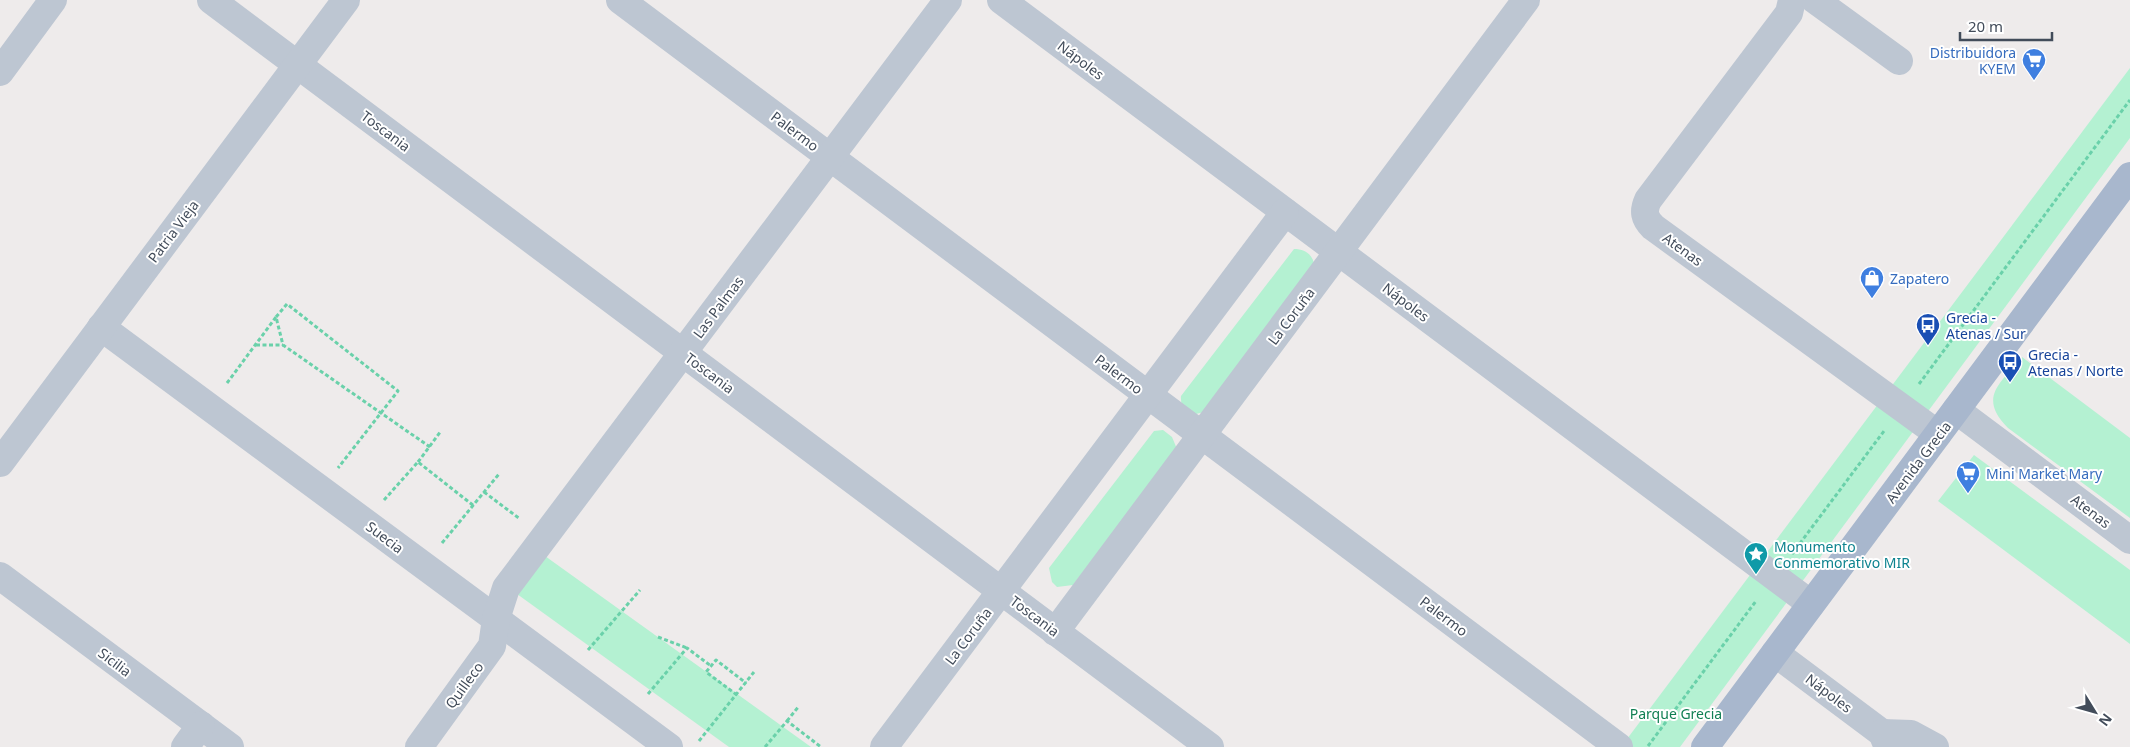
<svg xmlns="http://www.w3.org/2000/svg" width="2130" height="747" font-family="'Noto Sans',sans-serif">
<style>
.green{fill:#b4f1d2}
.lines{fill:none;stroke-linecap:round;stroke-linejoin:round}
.path{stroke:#6ad1aa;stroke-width:3;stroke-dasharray:4 2.5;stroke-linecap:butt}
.minor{stroke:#bdc6d2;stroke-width:28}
.major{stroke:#a8b7cd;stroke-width:28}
.labels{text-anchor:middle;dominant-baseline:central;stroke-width:4;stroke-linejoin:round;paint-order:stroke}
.shop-label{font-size:14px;fill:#366cbe;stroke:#fff;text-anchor:start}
.street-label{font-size:14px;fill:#424c5a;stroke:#fff}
.transit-label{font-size:14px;fill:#164399;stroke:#fff;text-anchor:start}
.culture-label{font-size:14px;fill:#0d838f;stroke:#fff;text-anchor:start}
.park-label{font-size:14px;fill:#107f53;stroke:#fff}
</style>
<rect width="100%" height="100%" fill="#eeebeb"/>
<g class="green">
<path d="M2130 68V138L1680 747H1621Z"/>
<path d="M1294 249C1306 249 1313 255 1315 267L1204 412 1196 414C1187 410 1180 408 1181 396Z"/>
<path d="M2022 357 2130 438V518L2008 428C1977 397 2001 383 2022 357Z"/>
<path d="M1163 430 1172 437 1177 449 1073 585 1057 587 1052 582 1049 568 1154 431Z"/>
<path d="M1974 455 2130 570V644L1938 501Z"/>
<path d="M545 556 811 747H729L517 594Z"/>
</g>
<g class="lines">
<g class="path">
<path d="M276 317 287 304 398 391 338 468"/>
<path d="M256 345H283"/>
<path d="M227 383 276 317 283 345 430 447"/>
<path d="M1919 384 2130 100"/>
<path d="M418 462 441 431"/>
<path d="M484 492 520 519"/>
<path d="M384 500 418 462 474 506"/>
<path d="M442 543 499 474"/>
<path d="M1792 554 1884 431"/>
<path d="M658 637 687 648"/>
<path d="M588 650 640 590"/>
<path d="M648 694 687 648 711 666"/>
<path d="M737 695 706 672 716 660 746 683"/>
<path d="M787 721 799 706"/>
<path d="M699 741 754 672"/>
<path d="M1648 746 1756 601"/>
<path d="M765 747 787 721 821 747"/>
</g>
<g class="minor">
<path d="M211 0 1210 747"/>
<path d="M620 0 1619 747"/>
<path d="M1001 0 1811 604"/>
<path d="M1792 0 1789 13 1648 200C1643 211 1644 218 1653 227L1938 434"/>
<path d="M1815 0 1899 61"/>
<path d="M0 72 53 0"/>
<path d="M101 327 669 747"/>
<path d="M1956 410 2130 540"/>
<path d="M0 463 346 0"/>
<path d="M0 576 230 747"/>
<path d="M1055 632 1526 0"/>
<path d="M1775 653 1882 733 1888 747"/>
<path d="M1882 733 1911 734 1935 747"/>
<path d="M185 747 201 725"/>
<path d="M419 747 492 646 496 619 506 588 948 0"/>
<path d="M884 747 1285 212"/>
</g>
<path class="major" d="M1705 747 2130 176"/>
</g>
<defs>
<g id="supermarket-pin" transform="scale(1.25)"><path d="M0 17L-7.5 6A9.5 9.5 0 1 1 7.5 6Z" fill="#3f7fe0" stroke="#fff"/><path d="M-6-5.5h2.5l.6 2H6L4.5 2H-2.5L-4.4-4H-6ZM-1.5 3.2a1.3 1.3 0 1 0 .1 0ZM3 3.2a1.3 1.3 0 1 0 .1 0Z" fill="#fff"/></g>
<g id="shop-pin" transform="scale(1.25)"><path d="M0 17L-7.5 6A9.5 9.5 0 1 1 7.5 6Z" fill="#3f7fe0" stroke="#fff"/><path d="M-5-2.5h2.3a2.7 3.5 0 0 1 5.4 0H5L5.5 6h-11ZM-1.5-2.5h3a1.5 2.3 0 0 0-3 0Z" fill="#fff"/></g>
<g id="bus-pin" transform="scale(1.25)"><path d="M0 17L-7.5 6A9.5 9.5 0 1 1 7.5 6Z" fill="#1a4fb4" stroke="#fff"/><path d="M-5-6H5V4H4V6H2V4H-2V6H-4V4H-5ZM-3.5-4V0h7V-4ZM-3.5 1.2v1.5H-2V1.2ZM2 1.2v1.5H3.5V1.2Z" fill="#fff"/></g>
<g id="sight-pin" transform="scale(1.25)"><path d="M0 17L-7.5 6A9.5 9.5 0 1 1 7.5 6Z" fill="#0f9aa8" stroke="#fff"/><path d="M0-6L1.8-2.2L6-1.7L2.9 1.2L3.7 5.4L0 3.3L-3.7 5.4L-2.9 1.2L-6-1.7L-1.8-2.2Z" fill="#fff"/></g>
</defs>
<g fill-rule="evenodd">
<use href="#supermarket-pin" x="2034" y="60"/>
<use href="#shop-pin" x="1872" y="278"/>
<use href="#bus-pin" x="1928" y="325"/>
<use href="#bus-pin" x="2010" y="362"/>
<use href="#supermarket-pin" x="1968" y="473"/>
<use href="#sight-pin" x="1756" y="554"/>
</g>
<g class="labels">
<g class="shop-label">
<text x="2016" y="52" text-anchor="end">Distribuidora<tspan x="2016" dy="16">KYEM</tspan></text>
<text x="1890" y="278">Zapatero</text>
<text x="1986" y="473">Mini Market Mary</text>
</g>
<g class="street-label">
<text transform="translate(1081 60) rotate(37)">Nápoles</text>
<text transform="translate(386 131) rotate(37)">Toscania</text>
<text transform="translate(795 131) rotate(37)">Palermo</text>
<text transform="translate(173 231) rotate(-53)">Patria Vieja</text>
<text transform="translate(1683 249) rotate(36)">Atenas</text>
<text transform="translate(1406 302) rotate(37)">Nápoles</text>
<text transform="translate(718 307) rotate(-53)">Las Palmas</text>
<text transform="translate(1291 316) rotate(-53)">La Coruña</text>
<text transform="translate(710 373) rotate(37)">Toscania</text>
<text transform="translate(1119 374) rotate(37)">Palermo</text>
<text transform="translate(1918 462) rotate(-53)">Avenida Grecia</text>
<text transform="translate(2091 511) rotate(37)">Atenas</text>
<text transform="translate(385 537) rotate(37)">Suecia</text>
<text transform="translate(1035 616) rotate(37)">Toscania</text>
<text transform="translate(1444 616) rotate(37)">Palermo</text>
<text transform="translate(968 636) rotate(-53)">La Coruña</text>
<text transform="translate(115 662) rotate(37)">Sicilia</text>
<text transform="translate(464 685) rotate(-54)">Quilleco</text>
<text transform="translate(1829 693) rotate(37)">Nápoles</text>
</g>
<g class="transit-label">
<text x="1946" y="317">Grecia -<tspan x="1946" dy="16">Atenas / Sur</tspan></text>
<text x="2028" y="354">Grecia -<tspan x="2028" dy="16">Atenas / Norte</tspan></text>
</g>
<g class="culture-label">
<text x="1774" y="546">Monumento<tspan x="1774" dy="16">Conmemorativo MIR</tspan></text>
</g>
<g class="park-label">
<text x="1676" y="713">Parque Grecia</text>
</g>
</g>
<g transform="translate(2095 712) rotate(127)" stroke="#ffffff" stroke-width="4" paint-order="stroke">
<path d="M0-4L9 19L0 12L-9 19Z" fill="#424c5a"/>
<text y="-8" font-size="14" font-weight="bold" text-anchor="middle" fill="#424c5a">N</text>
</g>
<path d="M1960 32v8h92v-8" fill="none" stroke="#424c5a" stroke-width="2.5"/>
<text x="1968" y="32" font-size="15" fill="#424c5a" stroke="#ffffff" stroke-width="4" paint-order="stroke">20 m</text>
</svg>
